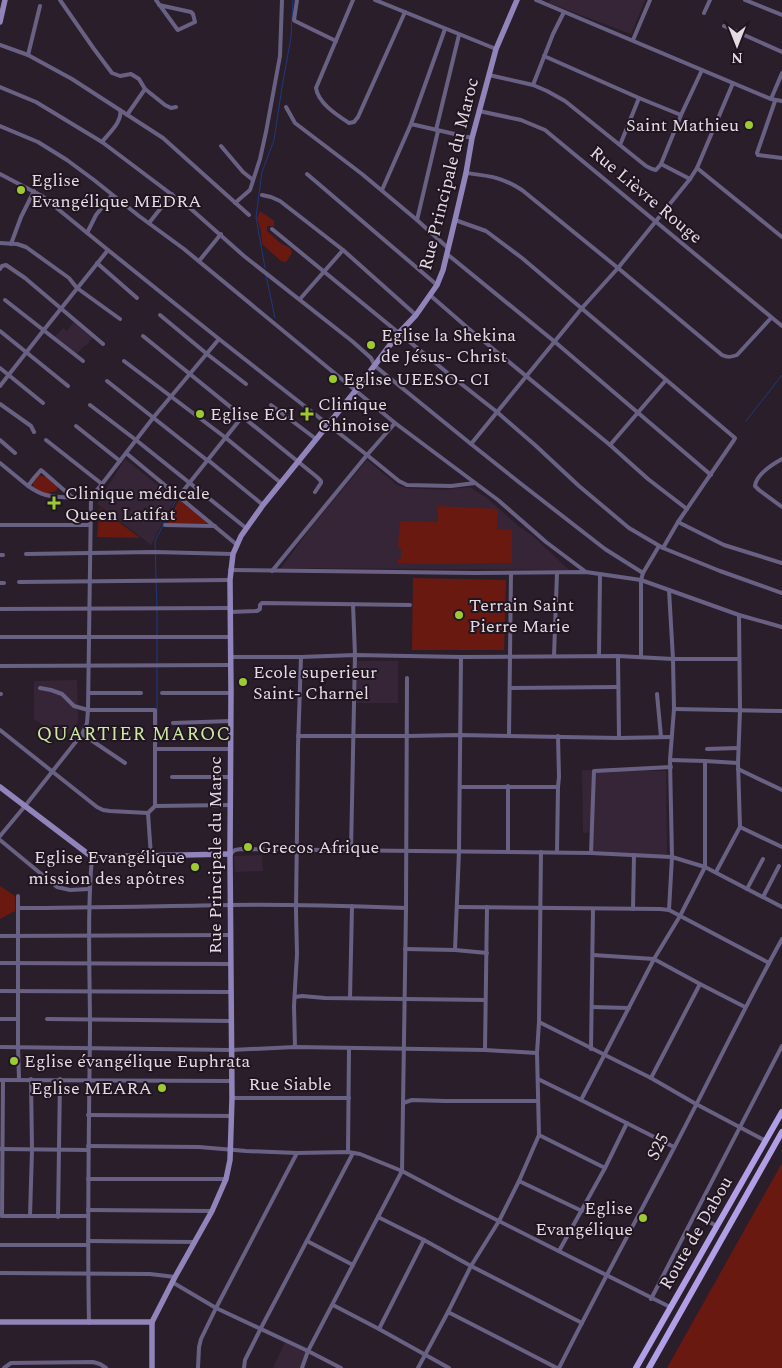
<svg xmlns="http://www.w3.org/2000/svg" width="782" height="1368" font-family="Spectral,serif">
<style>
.built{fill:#362536}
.green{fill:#6a1910}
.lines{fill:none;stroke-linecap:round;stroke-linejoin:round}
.stream{stroke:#1c3a7e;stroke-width:1}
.street{stroke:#696183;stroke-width:4}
.secondary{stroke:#9184bb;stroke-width:5.5}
.primary{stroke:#b09fe6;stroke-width:6}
.poi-dot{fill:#9cca31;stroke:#201520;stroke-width:2}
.labels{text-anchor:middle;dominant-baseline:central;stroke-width:4;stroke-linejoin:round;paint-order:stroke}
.poi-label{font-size:18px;fill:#e3dae2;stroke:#201520;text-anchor:start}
.street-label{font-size:18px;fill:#e3dae2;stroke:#201520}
.neighbourhood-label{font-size:19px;letter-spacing:1px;fill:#cde9a0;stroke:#201520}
</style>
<rect width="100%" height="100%" fill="#2a1e2a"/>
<g class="built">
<path d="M550 0H645L631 34 549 3Z"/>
<path d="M74 322 93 337 86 346 85 345 76 355 54 338 63 328 67 331Z"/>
<path d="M125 459 175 499 151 545 97 504Z"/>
<path d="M367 460 397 485 407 488 444 490 469 487 487 498 521 528 532 535 569 570 281 568 313 525Z"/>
<path d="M356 661H398V703H357Z"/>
<path d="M77 680 78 722 63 739 34 719V681Z"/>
<path d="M582 770 666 771 667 854 639 856 593 851 592 832 583 833Z"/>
<path d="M262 855 263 871 235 872 234 856Z"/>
<path d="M285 1342 306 1352 300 1368H273Z"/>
</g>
<g class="green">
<path d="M260 211 274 221V226H267V231L280 243 290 248 292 253 286 262 281 261 262 244 261 231 257 218Z"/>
<path d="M38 475 50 478 58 487 56 491 45 494 33 489V483Z"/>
<path d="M179 500 209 523H167Z"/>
<path d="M438 506 498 509 497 529 512 530V563L428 564 398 563V560L401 558V549L398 546 400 521 438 522Z"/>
<path d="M100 508 140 538 97 537Z"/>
<path d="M413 578 506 580 504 650H412Z"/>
<path d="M0 886 15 896V911L0 919Z"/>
<path d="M782 1163V1368H667Z"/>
</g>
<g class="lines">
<g class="stream">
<path d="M265 268 256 217 262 172 274 140 282 87 291 37 293 0"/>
<path d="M266 275 275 318"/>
<path d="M746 421 782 375"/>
<path d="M156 578 155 541 177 498"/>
<path d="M156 582 157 606"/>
<path d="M157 610V663"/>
<path d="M157 744V667"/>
</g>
<g class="street">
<path d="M60 0 94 49 112 73 120 76 131 74 139 79 145 89 165 105 171 108 176 107"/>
<path d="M156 0 177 29 178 30 195 22 193 14 191 12 159 5"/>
<path d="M297 0 294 20 295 21 336 41"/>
<path d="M353 0 316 88C318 103 337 115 349 123L354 122 358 117 405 12"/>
<path d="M375 0 496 49"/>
<path d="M536 0 771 99 782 101"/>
<path d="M745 0 782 15"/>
<path d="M704 13 710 0"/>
<path d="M724 26 782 52"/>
<path d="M445 29 411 124 472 138"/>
<path d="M633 40 650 0"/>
<path d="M0 45 28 55 72 79 163 138 249 215"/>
<path d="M28 55 40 6"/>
<path d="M544 56 639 98 681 115 661 164 690 179"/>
<path d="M489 75 533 85 547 91 565 101 646 166 652 169 656 170 661 164"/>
<path d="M533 85 553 34 564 12"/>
<path d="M0 87 36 102 102 142"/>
<path d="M771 99 782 73"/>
<path d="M775 101 757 153 758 155 782 158"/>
<path d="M286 107 295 123 362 174 417 220"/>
<path d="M120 110C123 121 109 133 102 142L191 209 244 256 352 341 371 358 375 366 471 444 582 308 618 268 690 179 697 168 733 83"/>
<path d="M479 111 521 120 545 130 782 326"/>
<path d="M127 115 145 89"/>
<path d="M681 115 702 70"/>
<path d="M0 126 38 142 67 160 94 180 139 216 184 249 395 423 498 500 546 542 586 572"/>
<path d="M436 130 459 35"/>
<path d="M438 131 417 220 448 248"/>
<path d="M620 145 639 98"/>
<path d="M221 146 243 172 253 180"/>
<path d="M697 168 782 237"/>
<path d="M466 173C490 176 502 177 522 190L618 268 722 355C728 358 732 357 737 355L771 318"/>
<path d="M0 174 42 196 108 250 219 339 367 455 399 481 407 485 451 486 475 483"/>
<path d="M307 174 437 285"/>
<path d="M382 190 411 124"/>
<path d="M262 195 271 197 280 201 343 250 416 315"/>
<path d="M235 203 250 190 260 159 266 132 280 56 282 0"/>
<path d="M455 220 486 231 522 258 735 438 734 440 678 522 663 548"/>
<path d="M149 223 172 194"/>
<path d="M272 229 455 379 497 412 535 445 579 486 629 528 663 548 720 571 782 593"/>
<path d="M87 233 96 215 112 195"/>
<path d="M0 243 17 244 26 247 69 278 77 288 120 319"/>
<path d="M11 244 21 217 34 191"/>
<path d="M447 254 555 342 711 475"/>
<path d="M199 261 221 234"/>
<path d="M97 263 137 298"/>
<path d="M0 269 2 266 6 265 25 278 103 344"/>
<path d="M431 296 469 329 610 445 648 479 687 509"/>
<path d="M300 299 343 250"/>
<path d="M5 300 83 361"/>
<path d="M160 315 207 354 246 384"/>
<path d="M0 331 68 386"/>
<path d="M143 336 317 477 321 481V483L315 492"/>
<path d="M124 361 226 438 281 483"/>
<path d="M0 368 43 403"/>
<path d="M107 381 208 461"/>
<path d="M0 386 43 331 108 250"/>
<path d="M0 404 31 426 34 432"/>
<path d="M90 405 136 440 246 528"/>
<path d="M271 405 316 439"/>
<path d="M76 426 120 461"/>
<path d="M0 440 15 453"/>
<path d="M46 440 102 484"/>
<path d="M471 444 520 483 605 549 643 573"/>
<path d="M610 445 666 380"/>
<path d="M126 453 236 544"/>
<path d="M782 459C773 464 756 475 755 486L759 490 782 507"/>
<path d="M208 460 263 505"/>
<path d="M0 463 28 486"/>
<path d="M179 496 242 417"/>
<path d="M72 497 41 470 34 478 28 486C34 490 40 494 46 495 60 499 77 497 91 497"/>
<path d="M678 522 724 545 782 563"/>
<path d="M0 525H90"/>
<path d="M165 525 215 526"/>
<path d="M26 554 154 552 233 554"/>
<path d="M0 555H3"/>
<path d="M230 570 475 573 586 572 641 580 739 615 782 627"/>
<path d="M272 571 367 455 395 423"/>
<path d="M19 582 230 580"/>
<path d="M0 583H4"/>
<path d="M669 590 673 659 674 709 670 760 672 857 669 910"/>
<path d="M0 609 230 608"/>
<path d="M230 612 257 611 260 609V605L262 603 410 605"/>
<path d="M0 637H230"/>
<path d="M554 656 557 573"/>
<path d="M599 656 600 574"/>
<path d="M618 656 619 738"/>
<path d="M231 657H301L355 655 461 657 618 656 673 659H739"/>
<path d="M641 657V580L643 573 659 546"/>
<path d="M0 666 231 665"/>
<path d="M510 688 618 687"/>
<path d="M89 693H141"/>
<path d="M162 693H231"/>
<path d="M0 694H1"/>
<path d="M657 694 661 737"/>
<path d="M674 709 782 711"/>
<path d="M173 723 231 721"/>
<path d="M0 730 97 807 103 810 110 811 148 813 155 806V710H88L74 706 62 694 51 690 40 688"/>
<path d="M82 734 125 763"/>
<path d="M298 736H407L460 735 619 738 671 737"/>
<path d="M509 736 511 573"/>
<path d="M155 749H231"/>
<path d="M707 749 738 748"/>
<path d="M670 760 705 761 738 763"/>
<path d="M738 769 782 790"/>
<path d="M172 777H230"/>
<path d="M460 787H558"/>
<path d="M155 806 230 805"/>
<path d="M148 813 151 856"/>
<path d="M740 827 782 847"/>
<path d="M0 836 25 806 82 734 87 723 88 710 91 497 102 484 153 418 219 339"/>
<path d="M0 840 57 887 70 890 89 889"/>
<path d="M351 851 355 655 353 604"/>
<path d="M508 851V786"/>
<path d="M557 852 558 787 559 777 558 736"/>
<path d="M591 853 594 771 671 767"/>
<path d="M230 854 235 850 241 849 591 853 672 857 705 867 782 907"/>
<path d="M716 872 740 827 738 763 740 711 739 615"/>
<path d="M747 889 763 859"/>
<path d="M18 896V1047L19 1079"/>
<path d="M763 897 779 866"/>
<path d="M458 907 660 909 669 910 769 963"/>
<path d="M18 908C89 908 160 906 231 905 290 904 348 906 406 908"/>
<path d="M633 909 634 855"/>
<path d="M0 936 230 935"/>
<path d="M405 949 455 950 487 953"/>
<path d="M455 950 459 851 461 657"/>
<path d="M593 955 654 959 700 984 745 1007"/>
<path d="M0 963 230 964"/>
<path d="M0 991 230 992"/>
<path d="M295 997 302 996 325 998 485 1000"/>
<path d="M350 998 352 906"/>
<path d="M592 1007 629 1008"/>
<path d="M0 1019H18"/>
<path d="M47 1019 231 1021"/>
<path d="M539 1022 651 1078 696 1104 766 1141"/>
<path d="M0 1047 231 1050 295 1047 485 1050 537 1053"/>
<path d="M295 1047 294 1006 297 954 296 911 298 747 301 657"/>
<path d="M591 1049 593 909"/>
<path d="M485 1050 487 907"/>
<path d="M651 1078 700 984"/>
<path d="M538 1079 581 1100 674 1147"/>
<path d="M0 1080 231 1081"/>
<path d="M232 1098H349"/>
<path d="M581 1100 654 959 680 916 705 867V761"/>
<path d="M403 1103 412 1100 445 1101H538"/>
<path d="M88 1115 231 1116"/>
<path d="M539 1135 605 1168"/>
<path d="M88 1146 199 1147 246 1151 297 1153 348 1152 360 1154 402 1171 455 1199 670 1307"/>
<path d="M0 1149 88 1150"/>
<path d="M348 1152 349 1049"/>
<path d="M88 1179H226"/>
<path d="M519 1181 582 1211"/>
<path d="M88 1210 212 1211"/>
<path d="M695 1215 717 1226"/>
<path d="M2 1216 3 1080"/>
<path d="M2 1216H88"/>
<path d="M30 1216 32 1150 31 1079"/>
<path d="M58 1217 60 1079"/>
<path d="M378 1217 424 1240 471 1266 582 1323"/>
<path d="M88 1241 195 1242"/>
<path d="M307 1241 353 1265"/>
<path d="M0 1245H88"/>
<path d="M559 1251 605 1168 627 1123"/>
<path d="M0 1273 150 1274 175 1277"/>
<path d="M172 1282 216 1308 308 1351 341 1368"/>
<path d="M651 1299 782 1046"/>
<path d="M333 1305 379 1329 449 1368"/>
<path d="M448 1312 557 1368"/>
<path d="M89 1323C87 1225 89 1128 90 1031 90 973 87 915 92 857"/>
<path d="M379 1329 424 1240"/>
<path d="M4 1368 11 1363 93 1362 100 1364 106 1368"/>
<path d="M198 1368 199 1347 201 1339 216 1308 297 1153"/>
<path d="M244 1368 245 1360 261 1328 353 1153"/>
<path d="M302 1368 308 1351 402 1171 406 908 407 678"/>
<path d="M418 1368 448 1312 471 1266 499 1221 519 1181 539 1135 537 1053 539 1022 541 852"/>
<path d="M559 1368C596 1294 635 1222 674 1148 710 1079 744 1008 782 939"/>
</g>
<g class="secondary">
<path d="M0 22 5 0"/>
<path d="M0 787 92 857 230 854"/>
<path d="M0 1322H152"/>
<path d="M152 1368V1322L175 1277 212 1211 226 1179 230 1160 232 1098 230 854 231 693 230 580 233 554 241 536 263 505 356 390 399 333 416 315 437 285 443 270 455 220 466 173 472 138 489 75 496 49 517 0"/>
</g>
<g class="primary">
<path d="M636 1368 782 1112"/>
<path d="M649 1368 782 1132"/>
</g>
</g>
<g class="poi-dot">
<circle cx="749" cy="125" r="5"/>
<circle cx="21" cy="190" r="5"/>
<circle cx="371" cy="345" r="5"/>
<circle cx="333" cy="379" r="5"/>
<circle cx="200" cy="414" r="5"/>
<path d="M304.5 406.5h5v5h5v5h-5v5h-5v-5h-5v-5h5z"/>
<path d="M51.5 495.5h5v5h5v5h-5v5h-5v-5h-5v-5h5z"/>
<circle cx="459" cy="615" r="5"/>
<circle cx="243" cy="682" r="5"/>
<circle cx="248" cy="847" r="5"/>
<circle cx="195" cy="867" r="5"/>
<circle cx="14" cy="1061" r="5"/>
<circle cx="162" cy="1088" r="5"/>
<circle cx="643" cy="1218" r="5"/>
</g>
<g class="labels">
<g class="poi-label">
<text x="739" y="125" text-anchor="end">Saint Mathieu</text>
<text x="31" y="180">Eglise<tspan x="31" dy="21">Evangélique MEDRA</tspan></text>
<text x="381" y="335">Eglise la Shekina<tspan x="381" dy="21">de Jésus- Christ</tspan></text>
<text x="343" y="379">Eglise UEESO- CI</text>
<text x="318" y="404">Clinique<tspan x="318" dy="21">Chinoise</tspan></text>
<text x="210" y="414">Eglise ECI</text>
<text x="65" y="493">Clinique médicale<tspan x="65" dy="21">Queen Latifat</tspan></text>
<text x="469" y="605">Terrain Saint<tspan x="469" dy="21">Pierre Marie</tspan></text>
<text x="253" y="672">Ecole superieur<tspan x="253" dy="21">Saint- Charnel</tspan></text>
<text x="258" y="847">Grecos Afrique</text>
<text x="185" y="857" text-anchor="end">Eglise Evangélique<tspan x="185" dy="21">mission des apôtres</tspan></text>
<text x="24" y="1061">Eglise évangélique Euphrata</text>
<text x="152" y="1088" text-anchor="end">Eglise MEARA</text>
<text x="633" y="1208" text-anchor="end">Eglise<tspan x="633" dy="21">Evangélique</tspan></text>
</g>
<g class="street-label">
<text transform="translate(449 174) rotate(-76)">Rue Principale du Maroc</text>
<text transform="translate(646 195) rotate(40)">Rue Lièvre Rouge</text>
<text transform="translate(215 855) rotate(-90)">Rue Principale du Maroc</text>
<text x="290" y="1084">Rue Siable</text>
<text transform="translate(658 1147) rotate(-62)">S25</text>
<text transform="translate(696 1233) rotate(-60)">Route de Dabou</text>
</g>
<g class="neighbourhood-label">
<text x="134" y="734">QUARTIER MAROC</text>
</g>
</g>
<g transform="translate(737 45) rotate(180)" stroke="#201520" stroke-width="4" paint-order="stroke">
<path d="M0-4L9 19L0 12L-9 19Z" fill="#e3dae2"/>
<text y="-8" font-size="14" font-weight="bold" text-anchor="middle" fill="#e3dae2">N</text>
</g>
</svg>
